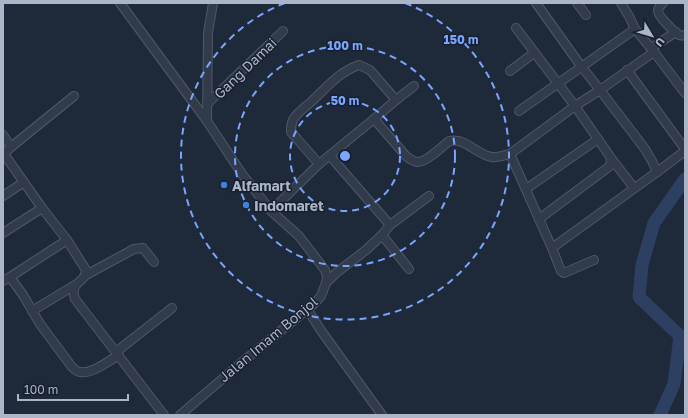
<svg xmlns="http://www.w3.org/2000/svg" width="688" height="418" font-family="'Golos Text',sans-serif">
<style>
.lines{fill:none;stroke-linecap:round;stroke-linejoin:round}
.river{stroke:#2e4061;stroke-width:13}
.minor-casing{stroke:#505868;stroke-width:10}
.minor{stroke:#323b4a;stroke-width:8}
.ring{fill:none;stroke:#7aa5ff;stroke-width:2;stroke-dasharray:7 5}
.shop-dot{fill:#3f7fe0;stroke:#18202f;stroke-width:1.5}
.labels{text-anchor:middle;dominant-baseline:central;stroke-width:3;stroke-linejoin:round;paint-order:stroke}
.street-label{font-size:14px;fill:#acb5c7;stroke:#18202f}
.poi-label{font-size:14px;font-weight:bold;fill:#acb5c7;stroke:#18202f;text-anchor:start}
.centre{fill:#7aa5ff;stroke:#18202f;stroke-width:2}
.ring-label{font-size:12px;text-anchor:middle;font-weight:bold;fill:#7aa5ff;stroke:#18202f;stroke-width:3;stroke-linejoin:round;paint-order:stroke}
</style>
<rect width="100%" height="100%" fill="#1e293a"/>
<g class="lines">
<path class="river" d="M660 415 674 384 680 336 639 297 642 265 654 223 685 179"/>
<g class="minor-casing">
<g id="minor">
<path d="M120 3 207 121"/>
<path d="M577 3 586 15"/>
<path d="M621 3 630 18 635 29 654 52"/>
<path d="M663 3C661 5 658 7 658 11 658 16 674 32 679 35 681 36 682 36 685 35"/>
<path d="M516 28 575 106 611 158 610 166 539 219"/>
<path d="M651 48 676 32"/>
<path d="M627 70 685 149"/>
<path d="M510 71 534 53"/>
<path d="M396 100 414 86"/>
<path d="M207 104 283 31"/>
<path d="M519 111 635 29"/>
<path d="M3 135 11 147 4 154 42 208 67 240 86 270C86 284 69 280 75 299L164 415"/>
<path d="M11 147 74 96"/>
<path d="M510 154 575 106 600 90 581 66 536 3"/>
<path d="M330 156 390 225"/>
<path d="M611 158 634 188"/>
<path d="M319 164 291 132C291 128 291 124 293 120 297 112 306 107 312 101 327 87 339 72 359 65L370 70 396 100 374 119"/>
<path d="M657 172 685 151"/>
<path d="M526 189 598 139"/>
<path d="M3 196 24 182"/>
<path d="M271 211 319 164 374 119 406 156C409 158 412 161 417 162 425 163 442 147 449 141 466 137 476 155 492 157 497 158 505 155 510 154L552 248 657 172 652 161 645 149 600 90 654 52 685 93"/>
<path d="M3 233 42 208"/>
<path d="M382 235 409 269"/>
<path d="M552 248 561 271 564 273 594 260"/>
<path d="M86 275 134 249 143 248 154 262"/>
<path d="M10 277 67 240"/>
<path d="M3 281 10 277 23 295 40 324 72 367C74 369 77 372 80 372 93 374 108 361 119 355"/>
<path d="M326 283 336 273 366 250 382 235 390 225 429 196"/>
<path d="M307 309 322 332 382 415"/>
<path d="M32 311 75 285"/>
<path d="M116 352 172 308"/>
<path d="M180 415 241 363 315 303 321 296 326 283 327 277 325 270 299 236 271 211 242 174 207 121 208 33 213 3"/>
</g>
</g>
<use href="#minor" class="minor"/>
</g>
<g class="ring">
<circle cx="345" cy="156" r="55"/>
<circle cx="345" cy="156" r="110"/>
<path d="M405 3A164 164 0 1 1 285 3"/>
</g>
<g class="shop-dot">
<circle cx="224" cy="185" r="4"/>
<circle cx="246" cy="205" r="4"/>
</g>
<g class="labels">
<g class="street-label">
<text transform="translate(245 68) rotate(-44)">Gang Damai</text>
<text transform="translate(268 339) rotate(-40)">Jalan Imam Bonjol</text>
</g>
<g class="poi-label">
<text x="232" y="185">Alfamart</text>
<text x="254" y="205">Indomaret</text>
</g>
</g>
<circle cx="345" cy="156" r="6" class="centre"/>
<g class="ring-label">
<text x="461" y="44">150 m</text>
<text x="345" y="50">100 m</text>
<text x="345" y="105">50 m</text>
</g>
<rect width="688" height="418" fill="none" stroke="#acb5c7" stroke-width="8"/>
<g transform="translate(652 36) rotate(128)" stroke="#18202f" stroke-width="3" paint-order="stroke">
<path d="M0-3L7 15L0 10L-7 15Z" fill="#acb5c7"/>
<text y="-6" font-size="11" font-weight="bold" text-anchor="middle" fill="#acb5c7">U</text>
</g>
<path d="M18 394v6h110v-6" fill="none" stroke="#acb5c7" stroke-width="2"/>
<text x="24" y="394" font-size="12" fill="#acb5c7" stroke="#18202f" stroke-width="3" paint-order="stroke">100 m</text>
</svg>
